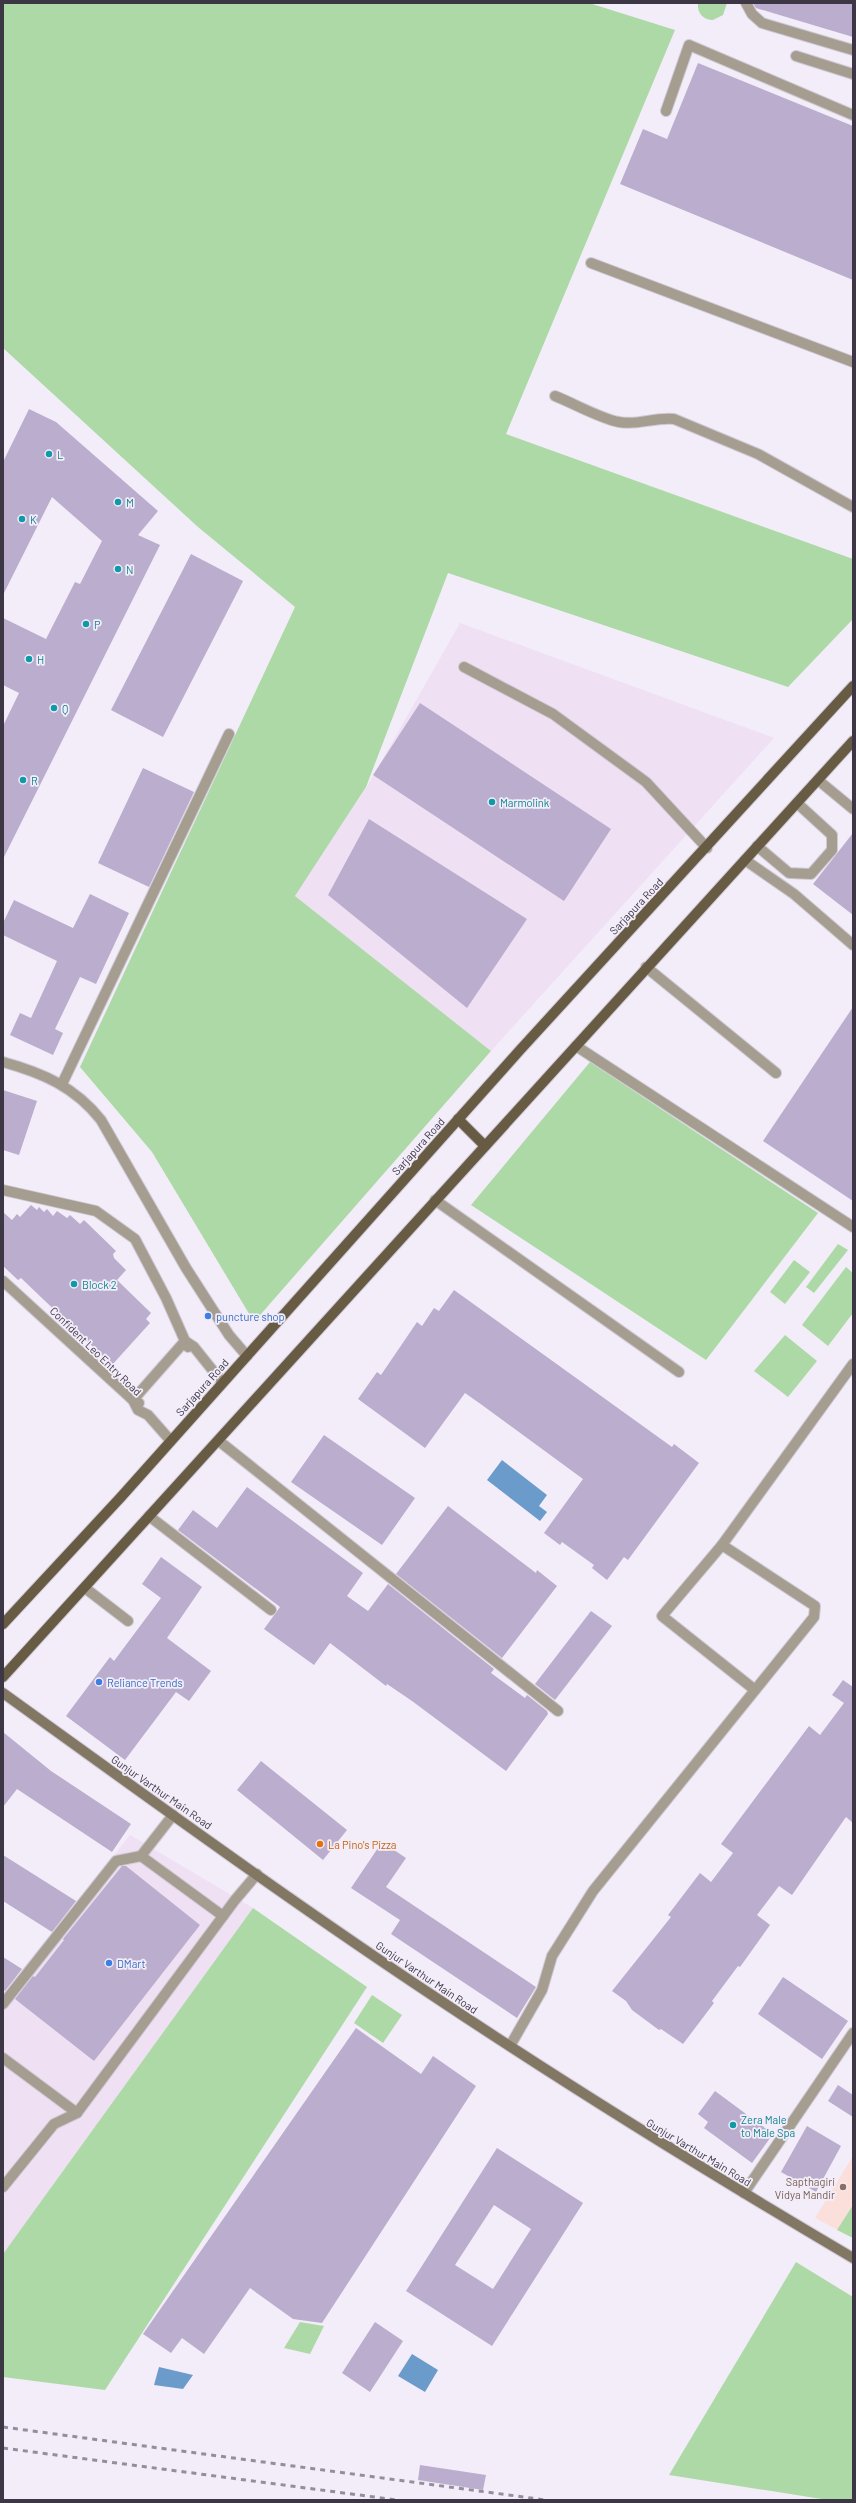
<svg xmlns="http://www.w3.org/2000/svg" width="856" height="2503" font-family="Barlow,sans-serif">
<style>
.commercial{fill:#efe0f3}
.education{fill:#fadfda}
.green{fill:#add9a7}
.water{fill:#6b9bca}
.building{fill:#bbadcd;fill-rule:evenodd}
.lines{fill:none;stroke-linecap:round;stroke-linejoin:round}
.service-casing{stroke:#cfc9d6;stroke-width:12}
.minor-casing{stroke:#cfc9d6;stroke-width:12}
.tertiary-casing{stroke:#cfc9d6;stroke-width:12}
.secondary-casing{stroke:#cfc9d6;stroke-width:12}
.primary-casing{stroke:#cfc9d6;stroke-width:12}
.service{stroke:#a59e90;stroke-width:10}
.minor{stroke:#a59e90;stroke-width:10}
.tertiary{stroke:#a59e90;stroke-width:10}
.secondary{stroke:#817763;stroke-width:10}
.primary{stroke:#685b43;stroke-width:10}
.rail{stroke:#948e9c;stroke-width:3;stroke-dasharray:5 5;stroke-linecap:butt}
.culture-dot{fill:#0f9aa8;stroke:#f3edfa;stroke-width:1.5}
.shop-dot{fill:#3f7fe0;stroke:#f3edfa;stroke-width:1.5}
.food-dot{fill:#e8710a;stroke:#f3edfa;stroke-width:1.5}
.education-dot{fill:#8d6e63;stroke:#f3edfa;stroke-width:1.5}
.labels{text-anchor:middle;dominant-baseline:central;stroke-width:3.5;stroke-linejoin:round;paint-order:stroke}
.culture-label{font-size:11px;fill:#0d838f;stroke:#f3edfa;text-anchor:start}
.street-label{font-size:11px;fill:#3d3745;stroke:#f3edfa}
.shop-label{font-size:11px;fill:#366cbe;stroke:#f3edfa;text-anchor:start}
.food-label{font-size:11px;fill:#c56008;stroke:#f3edfa;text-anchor:start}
.education-label{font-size:11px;fill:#785e54;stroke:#f3edfa;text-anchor:end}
</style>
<rect width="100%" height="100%" fill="#f3edfa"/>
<g class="commercial">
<path d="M460 623 774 738 491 1051 295 896 369 783Z"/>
<path d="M130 1835 253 1908 3 2254V1998Z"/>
</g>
<path class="education" d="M853 2156V2238L815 2218Z"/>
<g class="green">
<path d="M3 3H589L675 30 506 434 853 559V619L788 687 448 573 366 787 295 896 491 1051 254 1322 152 1152 80 1067 295 607 198 527 3 348Z"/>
<path d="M698 3H727L723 15 713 20C703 20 697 13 698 3Z"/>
<path d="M590 1062 818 1213 706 1360 471 1205Z"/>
<path d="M838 1244 848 1250 814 1293 806 1287Z"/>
<path d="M794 1260 810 1272 785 1304 770 1292Z"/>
<path d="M846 1267 853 1273V1313L828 1346 802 1325Z"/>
<path d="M785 1335 817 1361 788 1397 754 1371Z"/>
<path d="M253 1908 367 1987 105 2390 3 2377V2254Z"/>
<path d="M372 1995 402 2015 383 2043 354 2023Z"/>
<path d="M853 2205V2238L837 2230Z"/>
<path d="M796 2262 853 2297V2500H828L669 2475Z"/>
<path d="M300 2322 324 2326 310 2354 284 2348Z"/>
</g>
<g class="water">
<path d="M502 1460 547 1495 539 1506 547 1512 540 1521 487 1480Z"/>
<path d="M412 2354 438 2370 425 2392 398 2376Z"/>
<path d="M159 2367 193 2375 183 2389 154 2385Z"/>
</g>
<g class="building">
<path d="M753 3H853V37L756 8Z"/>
<path d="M698 63 853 126V280L620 184 643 129 667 139Z"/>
<path d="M29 409 56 422 158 511 138 535 160 545 3 859V726L19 693 3 685V618L46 639 75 582 80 584 102 541 52 497 3 595V462Z"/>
<path d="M191 554 243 581 163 737 111 710Z"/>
<path d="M420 703 611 829 564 901 373 775Z"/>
<path d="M143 768 194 792 149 887 98 863Z"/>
<path d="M369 819 527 919 467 1008 328 895Z"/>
<path d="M853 833V915L813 884Z"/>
<path d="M90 894 129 913 96 984 80 977 55 1029 63 1033 53 1055 10 1035 20 1013 31 1018 57 961 3 935V923L14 900 73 928Z"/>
<path d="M853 1007V1201L763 1141Z"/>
<path d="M3 1090 37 1101 19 1155 3 1150Z"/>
<path d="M31 1205 37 1210 39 1207 44 1212 47 1209 53 1216 57 1211 67 1218 70 1215 80 1224 84 1220 116 1251 113 1254 114 1258 126 1270 117 1280 151 1313 146 1319 150 1323 112 1365 21 1278 18 1280 3 1266V1212L12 1220 17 1214 20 1217Z"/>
<path d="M454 1290 672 1447 674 1444 699 1463 628 1560 624 1557 607 1580 592 1568 594 1565 562 1542 560 1545 544 1533 583 1479 482 1405 465 1393 425 1448 358 1399 377 1372 381 1375 417 1322 422 1326 434 1308 439 1311Z"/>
<path d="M324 1435 415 1498 382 1545 291 1482Z"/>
<path d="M247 1487 363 1573 347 1596 368 1611 388 1584 494 1669 491 1673 525 1698 527 1695 547 1711 548 1714 506 1771 412 1701 387 1684 386 1686 330 1643 314 1665 264 1629 280 1607 178 1530 193 1510 217 1528Z"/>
<path d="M448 1506 536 1573 537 1570 557 1586 502 1658 396 1574Z"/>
<path d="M161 1557 202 1587 167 1638 211 1671 189 1701 176 1692 125 1760 66 1716 110 1657 114 1661 161 1598 142 1584Z"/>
<path d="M591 1611 612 1626 555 1700 535 1684Z"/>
<path d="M843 1680 853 1687V1823L846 1817 792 1895 779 1886 757 1915 770 1925 740 1967 738 1966 712 2001 714 2003 683 2044 661 2029 659 2030 632 2010 626 2001 612 1991 671 1917 668 1915 700 1873 711 1882 733 1853 721 1844 809 1726 820 1735 844 1703 832 1695Z"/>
<path d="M3 1732 51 1771 131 1824 112 1852 17 1789 3 1807Z"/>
<path d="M261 1761 347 1830 323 1860 237 1790Z"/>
<path d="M382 1842 406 1858 386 1887 536 1987 517 2018 391 1934 400 1920 351 1888Z"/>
<path d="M3 1855 76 1901 52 1932 3 1901Z"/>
<path d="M122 1866H126L200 1925 94 2061 15 1999 33 1976 35 1977 64 1940 63 1939Z"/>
<path d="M3 1957 22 1969 5 1991 3 1989Z"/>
<path d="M783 1977 848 2021 822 2059 758 2014Z"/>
<path d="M356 2028 421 2074 433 2056 476 2086 322 2323 293 2319 250 2288 204 2354 182 2338 171 2353 143 2334Z"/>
<path d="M838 2085 853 2095V2117L828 2101Z"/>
<path d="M715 2091 773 2134 752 2163 704 2128 708 2122 698 2114Z"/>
<path d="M807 2126 841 2146 816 2192 781 2172Z"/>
<path d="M497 2148 583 2203 492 2346 406 2291ZM494 2205 531 2229 493 2289 455 2265Z"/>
<path d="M375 2322 403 2341 370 2392 342 2373Z"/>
<path d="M420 2465 486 2475 483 2490 418 2480Z"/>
</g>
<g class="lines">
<g class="service-casing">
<g id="service">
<path d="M796 56 853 74"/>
<path d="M666 111 689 45 853 115"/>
<path d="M591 263 853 362"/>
<path d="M555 396C573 403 601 419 619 422 637 426 654 417 674 419L758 454 853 507"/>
<path d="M464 667 553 714 646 782 707 848"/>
<path d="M818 780 853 809"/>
<path d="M757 846 789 873 811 874 832 850V835L797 803"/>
<path d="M745 860 794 894 853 945"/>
<path d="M646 967 776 1073"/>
<path d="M62 1084 229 734"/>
<path d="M435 1200 679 1372"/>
<path d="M219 1441 558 1711"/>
<path d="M149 1516 271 1610"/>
<path d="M85 1588 128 1621"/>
<path d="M755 1690 662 1616 722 1545 853 1364"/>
<path d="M141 1856 223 1916"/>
<path d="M3 2004 116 1861 141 1856 173 1815"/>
<path d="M510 2046 542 1990 552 1956 593 1891 814 1617 815 1606 722 1545"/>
<path d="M3 2058 77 2113"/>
<path d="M3 2187 54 2124 77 2113 235 1900 257 1874"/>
</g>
</g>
<g class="minor-casing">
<g id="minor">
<path d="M746 3 752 14 762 23 853 50"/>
<path d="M576 1046 853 1227"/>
<path d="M3 1190 96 1211 135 1239 166 1298 185 1341 194 1347 222 1382"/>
<path d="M3 1281 133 1400 138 1410 148 1415 170 1440"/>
<path d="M139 1403 133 1400 185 1341 188 1347"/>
<path d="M744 2193 853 2033"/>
</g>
</g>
<g class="tertiary-casing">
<path id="tertiary" d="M3 1062C43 1073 75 1087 101 1120L186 1268 229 1335 247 1356"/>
</g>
<g class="secondary-casing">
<path id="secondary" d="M3 1693C149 1798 294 1904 444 2003 578 2092 714 2176 853 2258"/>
</g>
<g class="primary-casing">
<g id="primary">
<path d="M458 1119 485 1146"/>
<path d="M3 1624 121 1497 520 1050 853 686"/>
<path d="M3 1677 853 741"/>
</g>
</g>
<use href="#service" class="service"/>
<use href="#minor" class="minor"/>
<use href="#tertiary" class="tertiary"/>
<use href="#secondary" class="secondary"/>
<use href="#primary" class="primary"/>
<g class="rail">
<path d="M3 2427 546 2500"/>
<path d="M3 2448 397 2500"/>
</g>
</g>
<g class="culture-dot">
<circle cx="49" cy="454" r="4"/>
<circle cx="118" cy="502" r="4"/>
<circle cx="22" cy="519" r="4"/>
<circle cx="118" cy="569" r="4"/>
<circle cx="86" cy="624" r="4"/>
<circle cx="29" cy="659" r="4"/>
<circle cx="54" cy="708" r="4"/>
<circle cx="23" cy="780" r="4"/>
<circle cx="492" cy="802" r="4"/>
<circle cx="74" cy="1284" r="4"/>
<circle cx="733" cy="2125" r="4"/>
</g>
<g class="shop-dot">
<circle cx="208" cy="1316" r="4"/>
<circle cx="99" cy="1682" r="4"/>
<circle cx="109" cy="1963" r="4"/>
</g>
<circle class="food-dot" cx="320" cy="1844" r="4"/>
<circle class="education-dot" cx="843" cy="2187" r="4"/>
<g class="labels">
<g class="culture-label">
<text x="57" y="454">L</text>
<text x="126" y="502">M</text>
<text x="30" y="519">K</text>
<text x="126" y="569">N</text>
<text x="94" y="624">P</text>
<text x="37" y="659">H</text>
<text x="62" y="708">Q</text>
<text x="31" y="780">R</text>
<text x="500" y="802">Marmolink</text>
<text x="82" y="1284">Block 2</text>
<text x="741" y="2119">Zera Male<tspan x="741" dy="13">to Male Spa</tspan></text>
</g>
<g class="street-label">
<text transform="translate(636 906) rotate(-47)">Sarjapura Road</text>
<text transform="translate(418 1146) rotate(-48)">Sarjapura Road</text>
<text transform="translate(96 1351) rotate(44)">Confident Leo Entry Road</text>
<text transform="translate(202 1387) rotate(-48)">Sarjapura Road</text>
<text transform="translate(162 1792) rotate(35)">Gunjur Varthur Main Road</text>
<text transform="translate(427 1977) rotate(34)">Gunjur Varthur Main Road</text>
<text transform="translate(699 2152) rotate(31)">Gunjur Varthur Main Road</text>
</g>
<g class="shop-label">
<text x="216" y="1316">puncture shop</text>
<text x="107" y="1682">Reliance Trends</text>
<text x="117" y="1963">DMart</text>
</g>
<g class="food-label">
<text x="328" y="1844">La Pino's Pizza</text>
</g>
<g class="education-label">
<text x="835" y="2181">Sapthagiri<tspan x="835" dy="13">Vidya Mandir</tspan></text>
</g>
</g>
<rect width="856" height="2503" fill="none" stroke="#3d3745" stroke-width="8"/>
</svg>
